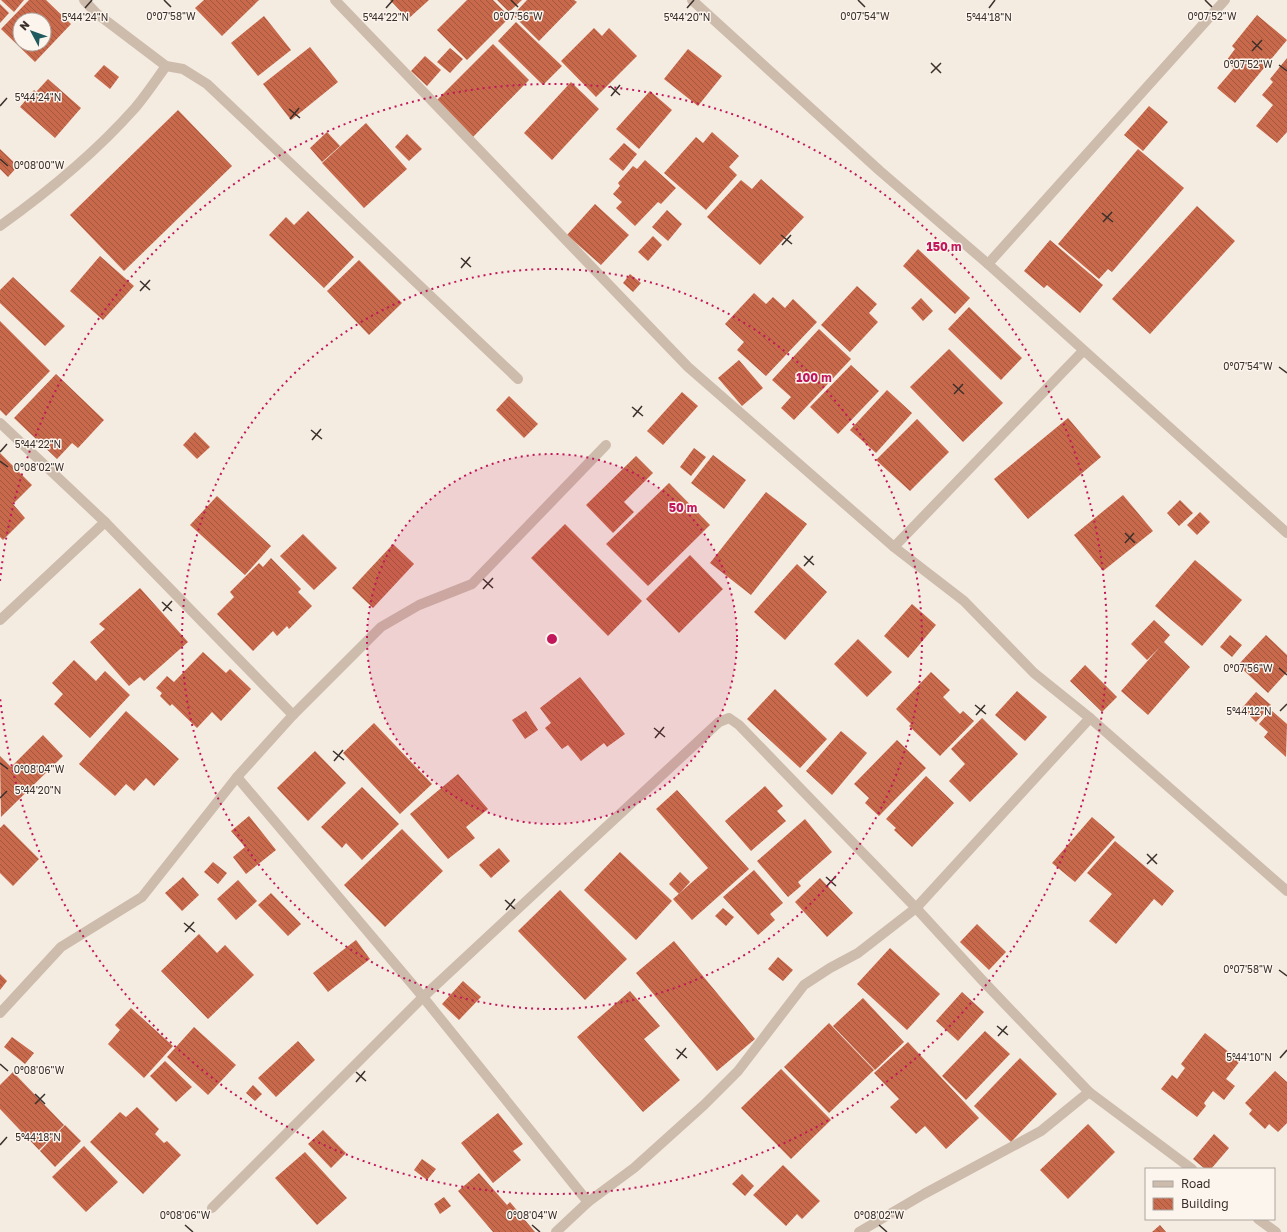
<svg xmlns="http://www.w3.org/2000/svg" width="1287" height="1232" font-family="'Golos Text',sans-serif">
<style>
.building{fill:url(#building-back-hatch);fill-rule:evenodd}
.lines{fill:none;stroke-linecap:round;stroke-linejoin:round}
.minor{stroke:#cdbbac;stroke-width:10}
.ticks{fill:none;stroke:#3b302b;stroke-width:1.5}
.ring{fill:none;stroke:#c2185b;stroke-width:2;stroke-dasharray:2 4}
.ticks-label{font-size:10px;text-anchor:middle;fill:#3b302b;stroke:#fbf5ee;stroke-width:3;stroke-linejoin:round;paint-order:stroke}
.centre{fill:#c2185b;stroke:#fbf5ee;stroke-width:2}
.ring-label{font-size:12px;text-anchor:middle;font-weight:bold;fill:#c2185b;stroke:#fbf5ee;stroke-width:3;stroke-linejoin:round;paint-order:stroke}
</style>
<defs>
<pattern id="building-back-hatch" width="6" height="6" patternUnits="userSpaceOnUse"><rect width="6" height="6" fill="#c8694b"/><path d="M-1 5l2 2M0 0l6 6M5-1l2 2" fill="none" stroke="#a4573f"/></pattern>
</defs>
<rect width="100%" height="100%" fill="#f4ebe1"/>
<g class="building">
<path d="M1 0H24L14 12Z"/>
<path d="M29 0H46L71 24 35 62 1 29ZM20 20H44V44H20Z"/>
<path d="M204 0H259L222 36 195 8Z"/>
<path d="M390 0H429L408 19Z"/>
<path d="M467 0H493L510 17 467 60 437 30Z"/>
<path d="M497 0H522L509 12Z"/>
<path d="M527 0H574L577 2 539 41 513 15Z"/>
<path d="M0 4 9 13 0 23Z"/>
<path d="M1257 15 1287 40 1235 103 1217 88 1234 68 1226 61 1235 49 1232 46Z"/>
<path d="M264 16 291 50 258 76 231 43Z"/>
<path d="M516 22 562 66 543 85 498 41Z"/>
<path d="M594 28 602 36 609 28 637 56 596 97 561 61Z"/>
<path d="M493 44 529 80 473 137 437 100Z"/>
<path d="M310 47 338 82 291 120 263 84Z"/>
<path d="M450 48 463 59 450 73 437 62Z"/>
<path d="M688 49 722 76 698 106 664 79Z"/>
<path d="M425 56 441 70 427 86 411 71Z"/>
<path d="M1287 58V132L1277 143 1256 126 1273 105 1262 95 1273 82 1270 79Z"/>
<path d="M104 65 119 77 110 89 94 76Z"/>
<path d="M48 79 81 108 55 138 20 107 34 90 36 92Z"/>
<path d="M571 82 599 109 552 160 524 133Z"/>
<path d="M650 91 672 110 639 149 616 129Z"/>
<path d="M1149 106 1168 122 1143 151 1124 135Z"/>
<path d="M178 110 232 166 124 271 70 215Z"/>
<path d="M366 123 407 169 364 208 322 163Z"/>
<path d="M327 132 340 146 322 162 310 148Z"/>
<path d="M712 132 739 156 729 167 737 175 706 210 664 173 696 137 703 143Z"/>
<path d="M407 134 422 149 409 161 395 147Z"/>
<path d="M624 143 637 154 623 171 609 159Z"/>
<path d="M0 149 18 166 8 177 0 169Z"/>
<path d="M1138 149 1184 188 1112 272 1108 269 1099 279 1058 244Z"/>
<path d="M645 160 676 188 661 204 658 202 635 226 616 208 622 202 613 194 620 186 618 183 633 166 637 169Z"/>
<path d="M761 179 804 217 760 265 707 217 741 180 752 189Z"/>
<path d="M595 204 629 235 601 265 567 235Z"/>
<path d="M1197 206 1235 241 1150 334 1112 299Z"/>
<path d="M667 210 682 224 668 241 652 227Z"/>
<path d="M308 211 354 257 324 288 269 235 286 217 294 225Z"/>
<path d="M653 236 662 245 648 261 638 252Z"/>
<path d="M1050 240 1103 285 1080 313 1047 285 1044 288 1024 271Z"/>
<path d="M918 249 970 298 955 314 903 266Z"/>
<path d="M100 256 134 286 103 320 70 291Z"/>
<path d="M359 260 402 303 369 335 327 291Z"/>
<path d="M630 274 641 283 633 292 623 283Z"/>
<path d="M13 277 65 326 45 346 0 303V290Z"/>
<path d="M857 286 877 304 869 313 878 322 850 352 821 325Z"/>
<path d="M754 293 766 304 773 297 785 308 793 299 817 322 766 376 737 350 744 342 725 324Z"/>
<path d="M921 298 933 311 923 321 911 308Z"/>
<path d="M969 307 1022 358 1001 380 948 329Z"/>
<path d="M0 321 50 371 6 416 0 410Z"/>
<path d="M819 329 851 359 794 420 781 408 791 397 772 380Z"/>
<path d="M949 349 1003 403 963 442 910 387Z"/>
<path d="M739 360 763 388 742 406 718 378Z"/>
<path d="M851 365 879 391 838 434 810 407Z"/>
<path d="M56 374 104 420 78 448 72 443 57 459 14 418Z"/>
<path d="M887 390 912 413 876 453 850 430Z"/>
<path d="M682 392 698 406 663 445 647 431Z"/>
<path d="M509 396 538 424 524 438 496 410Z"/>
<path d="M1068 418 1101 457 1028 519 994 479Z"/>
<path d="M917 419 949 452 910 491 876 460Z"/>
<path d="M195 432 210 447 197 459 183 445Z"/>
<path d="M694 448 706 457 691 476 680 467Z"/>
<path d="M0 453 32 485 13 504 25 518 3 540 0 537Z"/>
<path d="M713 455 746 480 724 509 691 483Z"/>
<path d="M636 456 653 473 624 502 634 512 613 533 586 505Z"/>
<path d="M669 483 710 525 648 586 606 544Z"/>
<path d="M766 492 807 524 751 595 710 563Z"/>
<path d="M1123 495 1153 531 1103 571 1074 535Z"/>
<path d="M217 496 271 546 245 575 190 525Z"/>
<path d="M1180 500 1193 513 1179 526 1167 513Z"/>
<path d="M1200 512 1210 522 1197 535 1187 525Z"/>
<path d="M565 524 642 601 608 636 531 558Z"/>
<path d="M303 534 337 568 314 590 280 556Z"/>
<path d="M393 544 414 564 373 608 352 588Z"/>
<path d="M690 555 723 589 679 633 646 599Z"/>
<path d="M271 558 301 589 298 592 312 606 289 629 287 626 277 636 273 631 253 651 217 614 234 597 230 592 259 563 263 567Z"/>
<path d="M1195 560 1242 600 1202 646 1155 606Z"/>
<path d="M797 564 827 592 785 640 754 612Z"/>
<path d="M140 588 188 642 144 681 140 677 129 686 90 642 105 629 99 624Z"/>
<path d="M912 604 936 625 908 658 884 636Z"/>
<path d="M1154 620 1170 635 1164 642 1190 667 1148 715 1121 691 1160 647 1147 660 1131 644Z"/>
<path d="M1230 635 1242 645 1232 657 1220 647Z"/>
<path d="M1266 635 1287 655V672L1268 693 1238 665Z"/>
<path d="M858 639 892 672 867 697 834 664Z"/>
<path d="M203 652 226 673 230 669 251 689 221 721 212 712 197 728 172 704 170 706 160 696 162 693 156 688 167 676 174 682Z"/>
<path d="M74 660 96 681 105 671 130 695 90 738 54 704 63 694 52 683Z"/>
<path d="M1085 665 1117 697 1102 712 1070 681Z"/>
<path d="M931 672 950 690 943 697 960 714 963 711 974 721 940 756 909 726 911 724 896 709Z"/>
<path d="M580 677 625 734 607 747 604 743 581 761 568 745 562 749 545 728 551 723 540 708Z"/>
<path d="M775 689 827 739 800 768 747 719Z"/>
<path d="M1017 691 1047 717 1025 741 995 715Z"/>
<path d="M1256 692 1271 705 1256 722 1242 708Z"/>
<path d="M1271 710 1287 724 1286 757 1264 737 1268 732 1259 724Z"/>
<path d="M126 711 179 759 154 786 146 778 134 791 126 784 115 796 79 764Z"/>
<path d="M526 711 538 730 525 739 512 720Z"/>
<path d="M982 718 1018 754 970 802 949 781 965 764 951 749Z"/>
<path d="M374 723 432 784 400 814 343 753Z"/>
<path d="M841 731 867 753 832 795 806 771Z"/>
<path d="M43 735 63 756 1 817 0 756 11 767Z"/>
<path d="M897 740 926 768 879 816 865 803 869 798 854 784Z"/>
<path d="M315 751 346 783 308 821 277 788Z"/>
<path d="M458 774 488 809 466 827 475 838 448 859 410 814Z"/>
<path d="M926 776 954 803 912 847 894 830 896 828 886 819Z"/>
<path d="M765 786 783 806 777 811 786 821 751 851 725 821Z"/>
<path d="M362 787 399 824 362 860 346 843 342 848 321 827Z"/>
<path d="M677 790 749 869 692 920 673 899 708 868 656 809Z"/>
<path d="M249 816 276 850 246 874 233 857 245 847 231 831Z"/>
<path d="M1092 817 1115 837 1075 882 1052 863Z"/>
<path d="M805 819 832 852 798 882 801 886 788 897 757 861Z"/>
<path d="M4 824 39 859 13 886 0 873V828Z"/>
<path d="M402 829 443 871 385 927 344 885Z"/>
<path d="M1115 841 1174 891 1162 906 1154 899 1116 944 1089 921 1112 894 1087 873Z"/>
<path d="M499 848 510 861 491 878 479 865Z"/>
<path d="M620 852 672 901 636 940 584 890Z"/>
<path d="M213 862 227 873 218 884 204 872Z"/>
<path d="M754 870 783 903 770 914 775 920 758 935 723 897Z"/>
<path d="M680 872 690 882 679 894 669 884Z"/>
<path d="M183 877 199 895 182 911 165 893Z"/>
<path d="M820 878 853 913 827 937 795 902Z"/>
<path d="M238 880 257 901 236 920 217 899Z"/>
<path d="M560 890 627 959 585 1000 518 931Z"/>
<path d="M271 893 301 924 288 936 258 905Z"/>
<path d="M723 908 734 917 726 926 715 916Z"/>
<path d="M977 924 1006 952 989 970 960 942Z"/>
<path d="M199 934 217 953 225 945 254 975 208 1019 161 971Z"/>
<path d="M356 940 370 959 328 992 313 973Z"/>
<path d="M674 941 755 1039 717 1071 636 973Z"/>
<path d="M890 948 940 994 907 1030 857 984Z"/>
<path d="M778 957 793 970 783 981 768 969Z"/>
<path d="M0 974 7 981 0 990Z"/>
<path d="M463 981 481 997 459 1020 442 1004Z"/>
<path d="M630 991 660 1026 644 1039 680 1080 643 1112 577 1037Z"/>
<path d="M962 992 984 1012 958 1041 936 1021Z"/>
<path d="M863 998 904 1042 875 1070 833 1026Z"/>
<path d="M131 1008 173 1046 144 1078 108 1044 120 1030 115 1025Z"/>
<path d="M829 1023 874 1070 829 1113 784 1067Z"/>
<path d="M194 1027 236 1065 208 1095 167 1057Z"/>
<path d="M985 1031 1010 1054 966 1100 942 1076Z"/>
<path d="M1205 1033 1240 1061 1226 1079 1235 1086 1224 1100 1213 1091 1204 1103 1206 1106 1197 1117 1161 1089 1172 1075 1177 1079 1185 1068 1181 1064Z"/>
<path d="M12 1037 34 1053 25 1064 4 1047Z"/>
<path d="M298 1041 315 1060 276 1097 258 1078Z"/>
<path d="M908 1042 979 1118 946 1149 925 1126 916 1134 890 1107 899 1099 874 1073Z"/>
<path d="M1020 1058 1057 1094 1011 1142 974 1106Z"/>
<path d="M165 1061 192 1087 176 1102 150 1076Z"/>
<path d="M781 1069 831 1120 791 1159 741 1108Z"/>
<path d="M1275 1071 1287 1082V1123L1278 1132 1269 1124 1265 1129 1249 1114 1252 1110 1245 1103Z"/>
<path d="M13 1072 64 1125 39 1150 0 1109V1085Z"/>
<path d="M253 1085 262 1094 255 1101 246 1093Z"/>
<path d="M137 1107 159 1129 155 1134 164 1143 167 1141 181 1155 143 1194 90 1142 120 1112 126 1117Z"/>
<path d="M498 1113 523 1144 513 1151 521 1160 493 1183 461 1143Z"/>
<path d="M1088 1124 1115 1152 1068 1199 1040 1170Z"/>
<path d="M65 1125 81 1141 55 1167 40 1151Z"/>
<path d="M323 1130 346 1153 331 1168 308 1144Z"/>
<path d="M1214 1134 1229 1148 1211 1169H1205L1193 1159Z"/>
<path d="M84 1146 118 1182 86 1212 52 1177Z"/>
<path d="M305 1152 347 1198 317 1225 275 1178Z"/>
<path d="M422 1159 436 1169 427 1180 414 1170Z"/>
<path d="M783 1165 820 1201 802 1219 797 1214 786 1226 753 1195Z"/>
<path d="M479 1173 507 1205 510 1202 535 1232H493L458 1191Z"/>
<path d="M742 1174 754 1186 745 1196 732 1184Z"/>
<path d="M444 1197 451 1206 440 1214 434 1204Z"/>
<path d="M1160 1225 1166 1232H1152Z"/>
</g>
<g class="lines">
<g class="minor">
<path d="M84 0 96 13 166 66 183 69 207 84 518 379"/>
<path d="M335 0 688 367 894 547 964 601 1034 673 1090 718 1287 891"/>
<path d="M692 0 880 171 988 264 1287 533"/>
<path d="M0 226C49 191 95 153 135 108 146 95 156 80 166 66"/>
<path d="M988 264 1225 0"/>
<path d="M0 423 105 522 293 715"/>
<path d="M894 547 1083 351"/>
<path d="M0 620 105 522"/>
<path d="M237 777 423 997 588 1202"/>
<path d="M0 1013 61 947 142 897 237 777 293 715 381 627 419 605 472 584 606 445"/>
<path d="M212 1208 423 997 719 722 729 718 739 725 916 908 982 980 1089 1092 1192 1169"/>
<path d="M1258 1219 1276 1232"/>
<path d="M556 1232 588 1202 634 1168 704 1105 738 1071 804 985 830 968 858 953 916 908 1090 718"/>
<path d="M859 1232 924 1194 1041 1131 1089 1092"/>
</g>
</g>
<path class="ticks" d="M164 0 171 7M511 0 518 7M858 0 865 7M1205 0 1212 7M85 8 92 0M386 8 393 0M687 8 694 0M989 8 995 0M1252 41 1262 50M1252 51 1262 40M931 63 941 73M1279 65 1287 71M931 73 941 63M610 86 620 95M611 96 620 85M0 106 7 98M289 109 300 118M290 119 299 108M0 159 8 166M1102 213 1113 222M1103 222 1112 212M781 235 792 244M782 245 791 235M461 258 471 267M461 268 470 257M140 281 150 290M140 291 150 280M1279 367 1287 373M953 384 964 394M954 394 963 384M632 407 643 416M633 417 642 406M311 430 322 439M312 440 321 429M0 452 7 444M0 461 8 467M1125 533 1135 543M1125 543 1134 533M804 556 814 565M804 566 813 556M483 579 493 588M483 589 493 578M162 602 172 611M163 611 172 601M1279 668 1287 675M975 705 986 714M1280 711 1287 704M976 715 985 705M654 728 665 737M655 738 664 727M333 751 344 760M334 761 343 750M0 763 8 769M0 798 7 791M1147 854 1157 864M1147 864 1157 854M826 877 836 886M826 887 836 876M505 900 515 909M506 910 515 899M184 923 195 932M185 932 194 922M1279 970 1287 976M997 1026 1008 1035M998 1036 1007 1026M676 1049 687 1058M1280 1058 1287 1050M677 1059 686 1048M0 1064 8 1071M356 1072 366 1081M356 1082 365 1071M35 1094 45 1104M35 1104 45 1094M0 1145 7 1137M185 1225 193 1232M532 1225 540 1232M879 1225 887 1232"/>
<circle cx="552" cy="639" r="185" fill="#c2185b" fill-opacity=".12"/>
<g class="ring">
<circle cx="552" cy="639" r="185"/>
<circle cx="552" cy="639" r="370"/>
<path d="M0 581A555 555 0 1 1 0 697"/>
</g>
<g class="ticks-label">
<text x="171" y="20">0°07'58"W</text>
<text x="865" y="20">0°07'54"W</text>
<text x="518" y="20">0°07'56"W</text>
<text x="1212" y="20">0°07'52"W</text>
<text x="85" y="21">5°44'24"N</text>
<text x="386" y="21">5°44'22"N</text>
<text x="687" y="21">5°44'20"N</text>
<text x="989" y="21">5°44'18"N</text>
<text x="1248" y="68">0°07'52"W</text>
<text x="38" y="101">5°44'24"N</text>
<text x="39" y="169">0°08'00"W</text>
<text x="1248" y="370">0°07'54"W</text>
<text x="38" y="448">5°44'22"N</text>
<text x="39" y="471">0°08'02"W</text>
<text x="1248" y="672">0°07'56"W</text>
<text x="1249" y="715">5°44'12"N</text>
<text x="39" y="773">0°08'04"W</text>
<text x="38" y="794">5°44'20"N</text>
<text x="1248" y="973">0°07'58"W</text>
<text x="1249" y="1061">5°44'10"N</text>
<text x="39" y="1074">0°08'06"W</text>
<text x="38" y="1141">5°44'18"N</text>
<text x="185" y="1219">0°08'06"W</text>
<text x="532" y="1219">0°08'04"W</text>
<text x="879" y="1219">0°08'02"W</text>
</g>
<circle cx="552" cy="639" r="6" class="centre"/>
<g class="ring-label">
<text x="944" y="251">150 m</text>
<text x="814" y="382">100 m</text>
<text x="683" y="512">50 m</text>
</g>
<rect x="1145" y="1168" width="130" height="52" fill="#fbf5ee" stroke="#aea6a0"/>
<rect x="1153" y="1181" width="20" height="6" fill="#cdbbac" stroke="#aea6a0"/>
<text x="1181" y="1188" font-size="12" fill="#3b302b">Road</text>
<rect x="1153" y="1198" width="20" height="12" fill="url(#building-back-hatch)" stroke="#aea6a0"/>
<text x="1181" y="1208" font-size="12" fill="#3b302b">Building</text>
<g transform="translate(32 32) rotate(311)"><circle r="19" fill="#fbf5ee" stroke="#aea6a0"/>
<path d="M0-3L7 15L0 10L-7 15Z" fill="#1f5a5e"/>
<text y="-6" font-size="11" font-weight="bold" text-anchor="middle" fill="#3b302b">N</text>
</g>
</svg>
